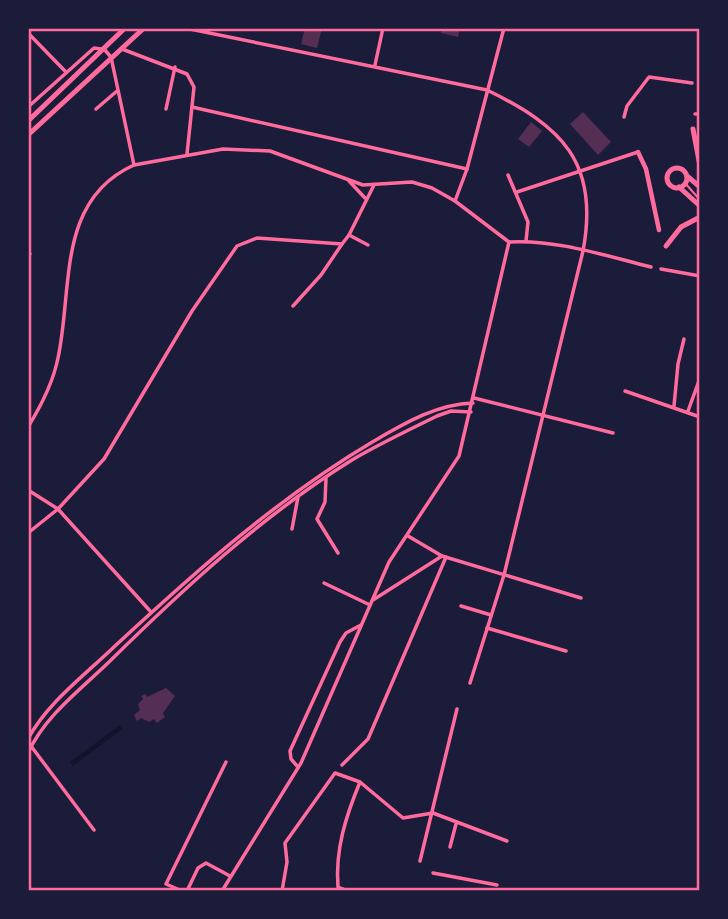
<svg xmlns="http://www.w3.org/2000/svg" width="728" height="919" font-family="'Exo 2',sans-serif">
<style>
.water{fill:#12122b}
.building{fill:#542f53}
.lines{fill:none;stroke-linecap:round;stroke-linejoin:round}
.service{stroke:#ff6b9d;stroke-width:2}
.minor{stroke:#ff6b9d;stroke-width:3.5}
.tertiary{stroke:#ff6b9d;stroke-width:3.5}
.secondary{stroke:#ff6b9d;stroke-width:4.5}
.primary{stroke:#ff6b9d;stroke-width:5}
.neatline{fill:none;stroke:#ff6b9d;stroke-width:2.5}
</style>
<rect width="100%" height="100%" fill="#1b1b3a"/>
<path class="water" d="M120 725 122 729 73 766 70 762Z"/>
<g class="building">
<path d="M305 28H322L317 48 301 44Z"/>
<path d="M442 28H460L458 37 441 33Z"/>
<path d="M583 112 611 142 598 155 570 124Z"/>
<path d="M531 122 542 131 529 147 518 139Z"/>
<path d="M166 688 175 696 163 713 165 717 157 723 154 719 149 722 141 718 137 721 134 715 140 710 138 704 143 699 141 696 145 694 147 697Z"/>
</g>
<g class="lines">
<path class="service" d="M685 183 700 200"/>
<g class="minor">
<path d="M185 28 487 90C561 126 600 162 583 251L504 575 470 683"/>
<path d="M28 33 65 71"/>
<path d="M122 49 187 74 194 87 187 154"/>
<path d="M375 65 383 28"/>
<path d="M28 107 94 48 101 49"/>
<path d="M192 107 467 169"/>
<path d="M96 109 117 91"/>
<path d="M166 109 175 67"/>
<path d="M695 114H700"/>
<path d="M624 117 627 106 649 77 692 83"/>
<path d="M508 175 528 222 526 241"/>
<path d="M349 181 365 198"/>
<path d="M517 192 638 152"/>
<path d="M455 201 467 169 504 28"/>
<path d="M349 235 368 245"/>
<path d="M28 254H30"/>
<path d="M661 269 700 276"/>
<path d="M293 306 321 275 342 244"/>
<path d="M625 391 700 417"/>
<path d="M474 398 613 433"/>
<path d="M674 406 678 364 684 339"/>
<path d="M688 411 700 378"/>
<path d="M28 427C41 406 53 383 58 358 73 289 56 200 134 165"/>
<path d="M326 478 325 502 317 519 338 553"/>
<path d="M28 490 58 509 151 612"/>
<path d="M292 529 298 497"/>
<path d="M28 533 58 509 104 459 192 311 237 246 257 238 342 244 349 235 374 185"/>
<path d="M408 536 442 556 581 598"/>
<path d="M324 583 370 605"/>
<path d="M461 606 491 615"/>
<path d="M487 628 566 651"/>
<path d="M31 746 94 830"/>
<path d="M342 765 368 739 446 557"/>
<path d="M298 767 291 759 290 751 340 642 346 633 361 625"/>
<path d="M450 847 456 824"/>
<path d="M420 861 457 709"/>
<path d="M433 873 497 885"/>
<path d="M182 891 166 884 226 762"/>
<path d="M187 891 198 868 206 863 230 876"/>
<path d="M282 891 287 862 285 843 335 773 360 782 403 818 433 813 507 841"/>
<path d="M348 891 338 887C335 849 346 816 360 782"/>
</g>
<g class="tertiary">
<path d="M104 49 111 57 134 165 223 149 270 151 363 185 412 182 432 188 455 201 509 242C556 239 606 256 651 267"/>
<path d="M373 600 442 556"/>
<path d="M28 739C47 703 86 674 115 646 196 571 279 497 374 441 405 423 437 404 473 403"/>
<path d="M28 753C45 716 80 690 109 662 183 589 263 515 352 460 379 444 409 430 437 416L451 411 471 412"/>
<path d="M222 891 301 763 389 562 459 456 509 242"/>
</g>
<path class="secondary" d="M638 152 646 169 659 230"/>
<g class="primary">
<path d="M28 121 125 28"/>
<path d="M693 129 700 166"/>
<path d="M28 135 144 28"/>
<circle cx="677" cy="178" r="10"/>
<path d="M687 176 700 187"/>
<path d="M679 187 700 206"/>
<path d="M666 246 681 227 700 217"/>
</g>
</g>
<rect width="728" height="919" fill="none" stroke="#1b1b3a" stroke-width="60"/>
<rect x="30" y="30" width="668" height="859" class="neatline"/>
</svg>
